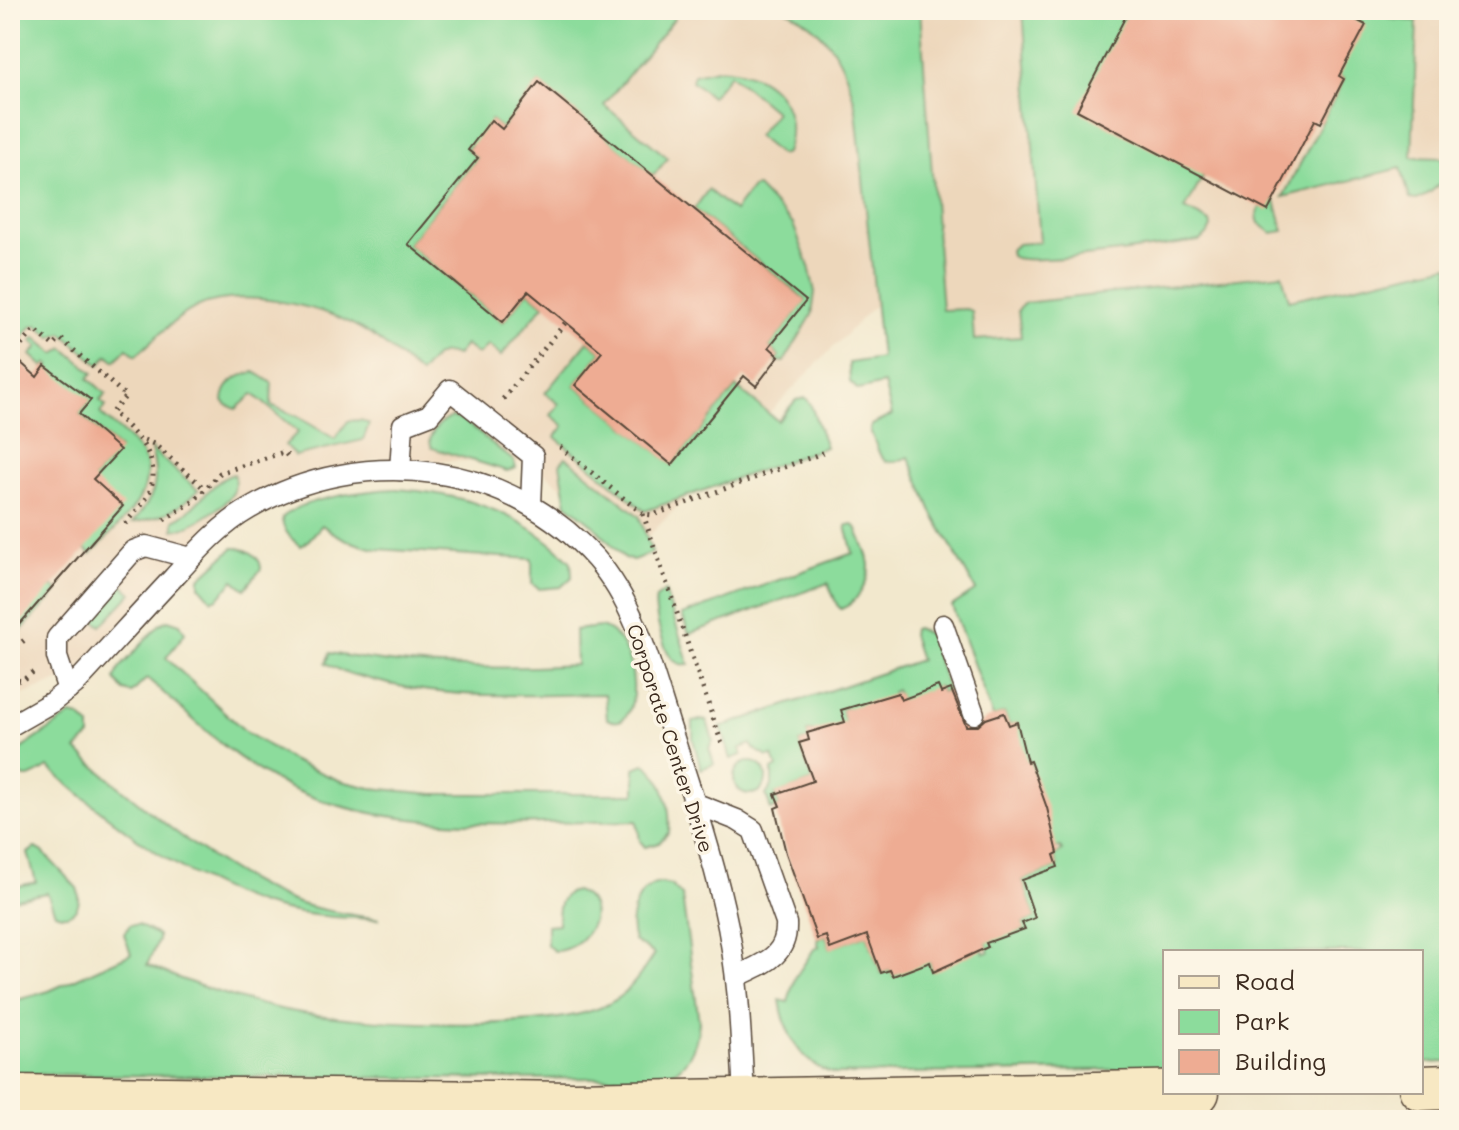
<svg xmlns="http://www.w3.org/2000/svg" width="1459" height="1130" font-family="Mali,sans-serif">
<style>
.built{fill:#edd7bb}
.green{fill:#8cdc9c;stroke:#64835d;stroke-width:2}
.building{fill:#eeac93}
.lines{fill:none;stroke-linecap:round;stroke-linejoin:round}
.lane-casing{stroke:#564638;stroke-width:23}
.secondary-casing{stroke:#564638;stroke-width:47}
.path{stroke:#564638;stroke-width:5;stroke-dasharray:2 6;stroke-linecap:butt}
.lane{stroke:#fff;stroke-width:20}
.secondary{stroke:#f7e8c3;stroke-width:44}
.labels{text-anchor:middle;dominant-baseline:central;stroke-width:7;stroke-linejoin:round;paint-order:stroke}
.street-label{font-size:20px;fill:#3b2a1e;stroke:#fcf5e5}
</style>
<rect width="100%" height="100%" fill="#fcf5e5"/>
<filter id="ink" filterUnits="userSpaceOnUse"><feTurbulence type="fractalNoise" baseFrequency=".0125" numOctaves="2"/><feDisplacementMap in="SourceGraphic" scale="16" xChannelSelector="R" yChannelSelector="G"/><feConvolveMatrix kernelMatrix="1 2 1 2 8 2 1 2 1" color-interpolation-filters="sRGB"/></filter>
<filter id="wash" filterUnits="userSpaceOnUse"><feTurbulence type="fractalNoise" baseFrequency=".006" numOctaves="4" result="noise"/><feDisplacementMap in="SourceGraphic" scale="32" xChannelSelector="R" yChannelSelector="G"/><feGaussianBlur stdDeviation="1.8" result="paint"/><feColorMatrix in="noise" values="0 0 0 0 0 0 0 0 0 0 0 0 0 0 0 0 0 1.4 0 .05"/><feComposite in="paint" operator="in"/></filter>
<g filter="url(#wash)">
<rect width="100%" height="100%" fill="#f2e8cd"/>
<g class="built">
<path d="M10 10H846L901 278 637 548 532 463 379 459 240 500 71 676 10 700Z"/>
<path d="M863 10H1449V292L918 371Z"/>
</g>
<g class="green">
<path d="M10 10H673L674 19 604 105 668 158 653 176 539 83 502 129 491 120 481 154 471 145 467 149 478 158 408 244 503 322 528 291 544 305 501 356 488 345 478 355 465 345 456 356C439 347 431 361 420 374 399 357 379 338 356 326 317 305 240 288 199 306 175 317 156 338 136 356L127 348 115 361 108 355 99 365 62 333 52 337 37 325 31 327 10 351Z"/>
<path d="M786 10H920L942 310 966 309 972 311 974 340 1021 337 1018 310 1024 303 1282 274 1289 300 1449 265V1062L1421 1063V952H1165V1069L835 1074C800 1065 785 1033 780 1000L788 1002 795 978 814 949 819 947 817 939 826 936 830 948 867 935 881 973 890 970 893 976 897 974 895 968 928 957 933 971 979 938 984 953 989 952 984 937 1024 930 1022 923 1035 918 1022 880 1058 867 1054 855 1062 851 1060 847 1053 850 1030 761 1022 764 1017 723 1009 725 1004 713 993 717 952 606 976 590 933 514 909 457 895 462 885 461 880 455 870 430 872 425 892 415 884 384 858 390 850 382 849 363 881 358 856 110C847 65 830 31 786 10Z"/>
<path d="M1023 10H1112L1125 19 1203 177 1185 209 1210 222 1211 227 1207 235 1199 241C1170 245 1026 268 1011 256L1010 250 1018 244 1040 242Z"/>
<path d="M1337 10H1374L1392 19 1417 21 1412 157 1442 158C1449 180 1435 191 1417 200L1410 199 1401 168 1283 197 1344 79 1339 76Z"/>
<path d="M717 69C766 67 803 103 786 153L780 155 757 136 776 112 730 74 711 97 692 81 694 74Z"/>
<path d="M757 187 793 224 809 266 815 292 812 315 784 362 776 361 779 356 769 347 806 300 694 209 708 190 734 211 752 188Z"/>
<path d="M1274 198 1284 231 1272 233 1259 223C1253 209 1263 204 1274 198Z"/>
<path d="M35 337 55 354 64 348 93 373 88 378 106 394 100 401 106 406 100 413C113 426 131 438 141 453 164 491 113 529 91 554L85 549 93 479 119 449 79 414 90 400 39 379 50 365 47 363 44 367 31 355 38 347 32 341Z"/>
<path d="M588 341 602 352 575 385 672 464 736 387 778 421 796 400 806 398 810 403 826 447 645 511 555 437 564 426 551 415 559 404 545 393Z"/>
<path d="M255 372 272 383 271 405 298 417 335 439 348 421 361 420 369 424 363 440 295 456 285 445 298 432 253 394 236 409 227 405 223 401C224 383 238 375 255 372Z"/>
<path d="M452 417 464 421 514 461 516 468 507 471 432 448C425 435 440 421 452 417Z"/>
<path d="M151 449 198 490C180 510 158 519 132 523 155 498 160 482 151 449Z"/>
<path d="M566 457 639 516 652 553 633 560 625 559 592 524 567 504 560 464Z"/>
<path d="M234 474C235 480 236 487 233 493 224 507 191 528 174 530V520C198 510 209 481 234 474Z"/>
<path d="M397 489C462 493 525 514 571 562L572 577 561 587 539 589 532 584V559L376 549C355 545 339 538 322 525L306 543 301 546C292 541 282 529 282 518 300 498 370 490 397 489Z"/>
<path d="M852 524 856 527C860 539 869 554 869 566 869 583 856 604 841 609L837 605 828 583 689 634 682 615 853 553 846 526Z"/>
<path d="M233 548C246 547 261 556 261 569L245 589 234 580 218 598 212 600 200 586V578Z"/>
<path d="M123 585 132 593 101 626 93 619Z"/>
<path d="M52 586 58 591 10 643V624Z"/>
<path d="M665 591 689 664C683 664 682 666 676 662 664 655 653 611 656 598Z"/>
<path d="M168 620 180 624 185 633 166 658 246 732 293 761 341 781 371 788 433 794H635V768L644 764C665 776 671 810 669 832L659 843 645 847 640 841 637 821C523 822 380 837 276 781 228 755 188 714 147 678L132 693 124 691 115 679 119 669 160 624Z"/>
<path d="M600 627C642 636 644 738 607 719L605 694C525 695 444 701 366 678 352 675 338 671 326 663L330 653C411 669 493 670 576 665L575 630Z"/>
<path d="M916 628 929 634 948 690 941 692 938 686 903 706 896 690 892 692 898 708H846L841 710 847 726 814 738 812 731 807 732 809 740 799 743 813 781 775 795 780 806 771 810 766 795 772 786V770L777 767 773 756 768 757 754 749 751 744 740 748 742 755 731 759 721 727 920 660 912 635 913 629Z"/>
<path d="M71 715 80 717 90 727V736L76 750C136 802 227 880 301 904 326 912 354 915 380 919 339 918 297 916 258 903 179 877 110 821 48 767 33 777 22 784 11 765L15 753Z"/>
<path d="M700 720 707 721 713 740 709 748 714 764 701 769 693 739V722Z"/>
<circle cx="750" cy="778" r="16"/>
<path d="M35 848 42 851 77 888C84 904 73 921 55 913L47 893 10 900V888L36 882 28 853Z"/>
<path d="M660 883 671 885 682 896 699 1022C697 1047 688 1068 664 1077L513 1079 10 1074V1002L49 991 131 954 124 934 130 925H138L158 935V941L147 965C192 985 238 1000 285 1010 350 1023 563 1037 615 1000 632 989 643 971 654 954L634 941C627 920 636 887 660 883Z"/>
<path d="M575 891C612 903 588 950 554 951L547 945V925L558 924C558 910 558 894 575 891Z"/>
</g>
<g id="blocks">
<g class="building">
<path d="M1129 10H1337L1366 25 1339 76 1344 79 1321 123 1315 120 1268 211 1077 110Z"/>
<path d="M539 82 806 301 769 347 779 356 756 386 744 376 672 465 575 385 602 352 528 291 503 322 408 244 478 158 468 150 491 120 502 129Z"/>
<path d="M10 353 37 377 45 366 91 400 79 414 120 450 93 479 123 506 10 635Z"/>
<path d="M938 686 941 693 951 689 966 726H978L986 719 1004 713 1009 725 1017 722 1027 762 1030 761 1047 808 1058 853 1054 855 1058 867 1022 880 1035 918 1022 923 1025 929 986 943 988 947 933 972 930 962 893 976 890 970 881 973 867 935 830 949 826 936 817 939 786 853 775 808 780 806 775 794 813 781 799 743 809 740 807 733 845 722 841 710 898 693 901 700Z"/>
</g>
</g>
</g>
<g filter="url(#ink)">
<use href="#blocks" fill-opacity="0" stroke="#564638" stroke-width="2"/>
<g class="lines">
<g class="lane-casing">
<g id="lane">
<path d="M400 470 403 425 429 415 450 390 533 456 531 505"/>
<path d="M943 625 974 714"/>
<path d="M68 690 57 657V638L133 551 146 546 191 558"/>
<path d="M10 726 52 702 75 684C108 649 140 613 173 578 196 553 219 526 249 509 305 476 371 464 435 473 498 482 554 512 596 559 636 605 651 667 669 723 689 785 710 846 724 908 739 972 741 1036 744 1100"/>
<path d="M694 803 737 820 753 830 786 923C788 957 762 964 736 977"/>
</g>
</g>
<g class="secondary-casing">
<g id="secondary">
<path d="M1421 1088 1449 1087"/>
<path d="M10 1097 574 1104 1197 1092"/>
</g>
</g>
<g class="path">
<path d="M16 351 35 330 54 346 61 339 126 396 112 412C134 433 164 457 149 493 144 505 133 513 125 524"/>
<path d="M503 399 566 322"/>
<path d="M144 440 154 444 205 489"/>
<path d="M560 447 643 514 653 515 828 451"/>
<path d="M643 514 723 747"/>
<path d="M164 520 194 501 220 473 284 452 290 459"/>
<path d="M10 652 28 637"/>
<path d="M10 679 22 681 33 672"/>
</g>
<use href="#lane" class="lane"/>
<use href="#secondary" class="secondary"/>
</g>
</g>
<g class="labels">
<g class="street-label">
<text transform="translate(671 738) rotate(72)">Corporate Center Drive</text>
</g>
</g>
<rect width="1459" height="1130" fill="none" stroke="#fcf5e5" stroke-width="40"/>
<rect x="1163" y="950" width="260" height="144" fill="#fcf5e5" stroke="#afa495" stroke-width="2"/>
<rect x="1179" y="976" width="40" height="12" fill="#f7e8c3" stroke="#afa495" stroke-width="2"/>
<text x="1235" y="990" font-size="24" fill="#3b2a1e">Road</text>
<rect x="1179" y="1010" width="40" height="24" fill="#8cdc9c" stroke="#afa495" stroke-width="2"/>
<text x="1235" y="1030" font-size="24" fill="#3b2a1e">Park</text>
<rect x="1179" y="1050" width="40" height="24" fill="#eeac93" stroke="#afa495" stroke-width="2"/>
<text x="1235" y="1070" font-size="24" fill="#3b2a1e">Building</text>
</svg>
